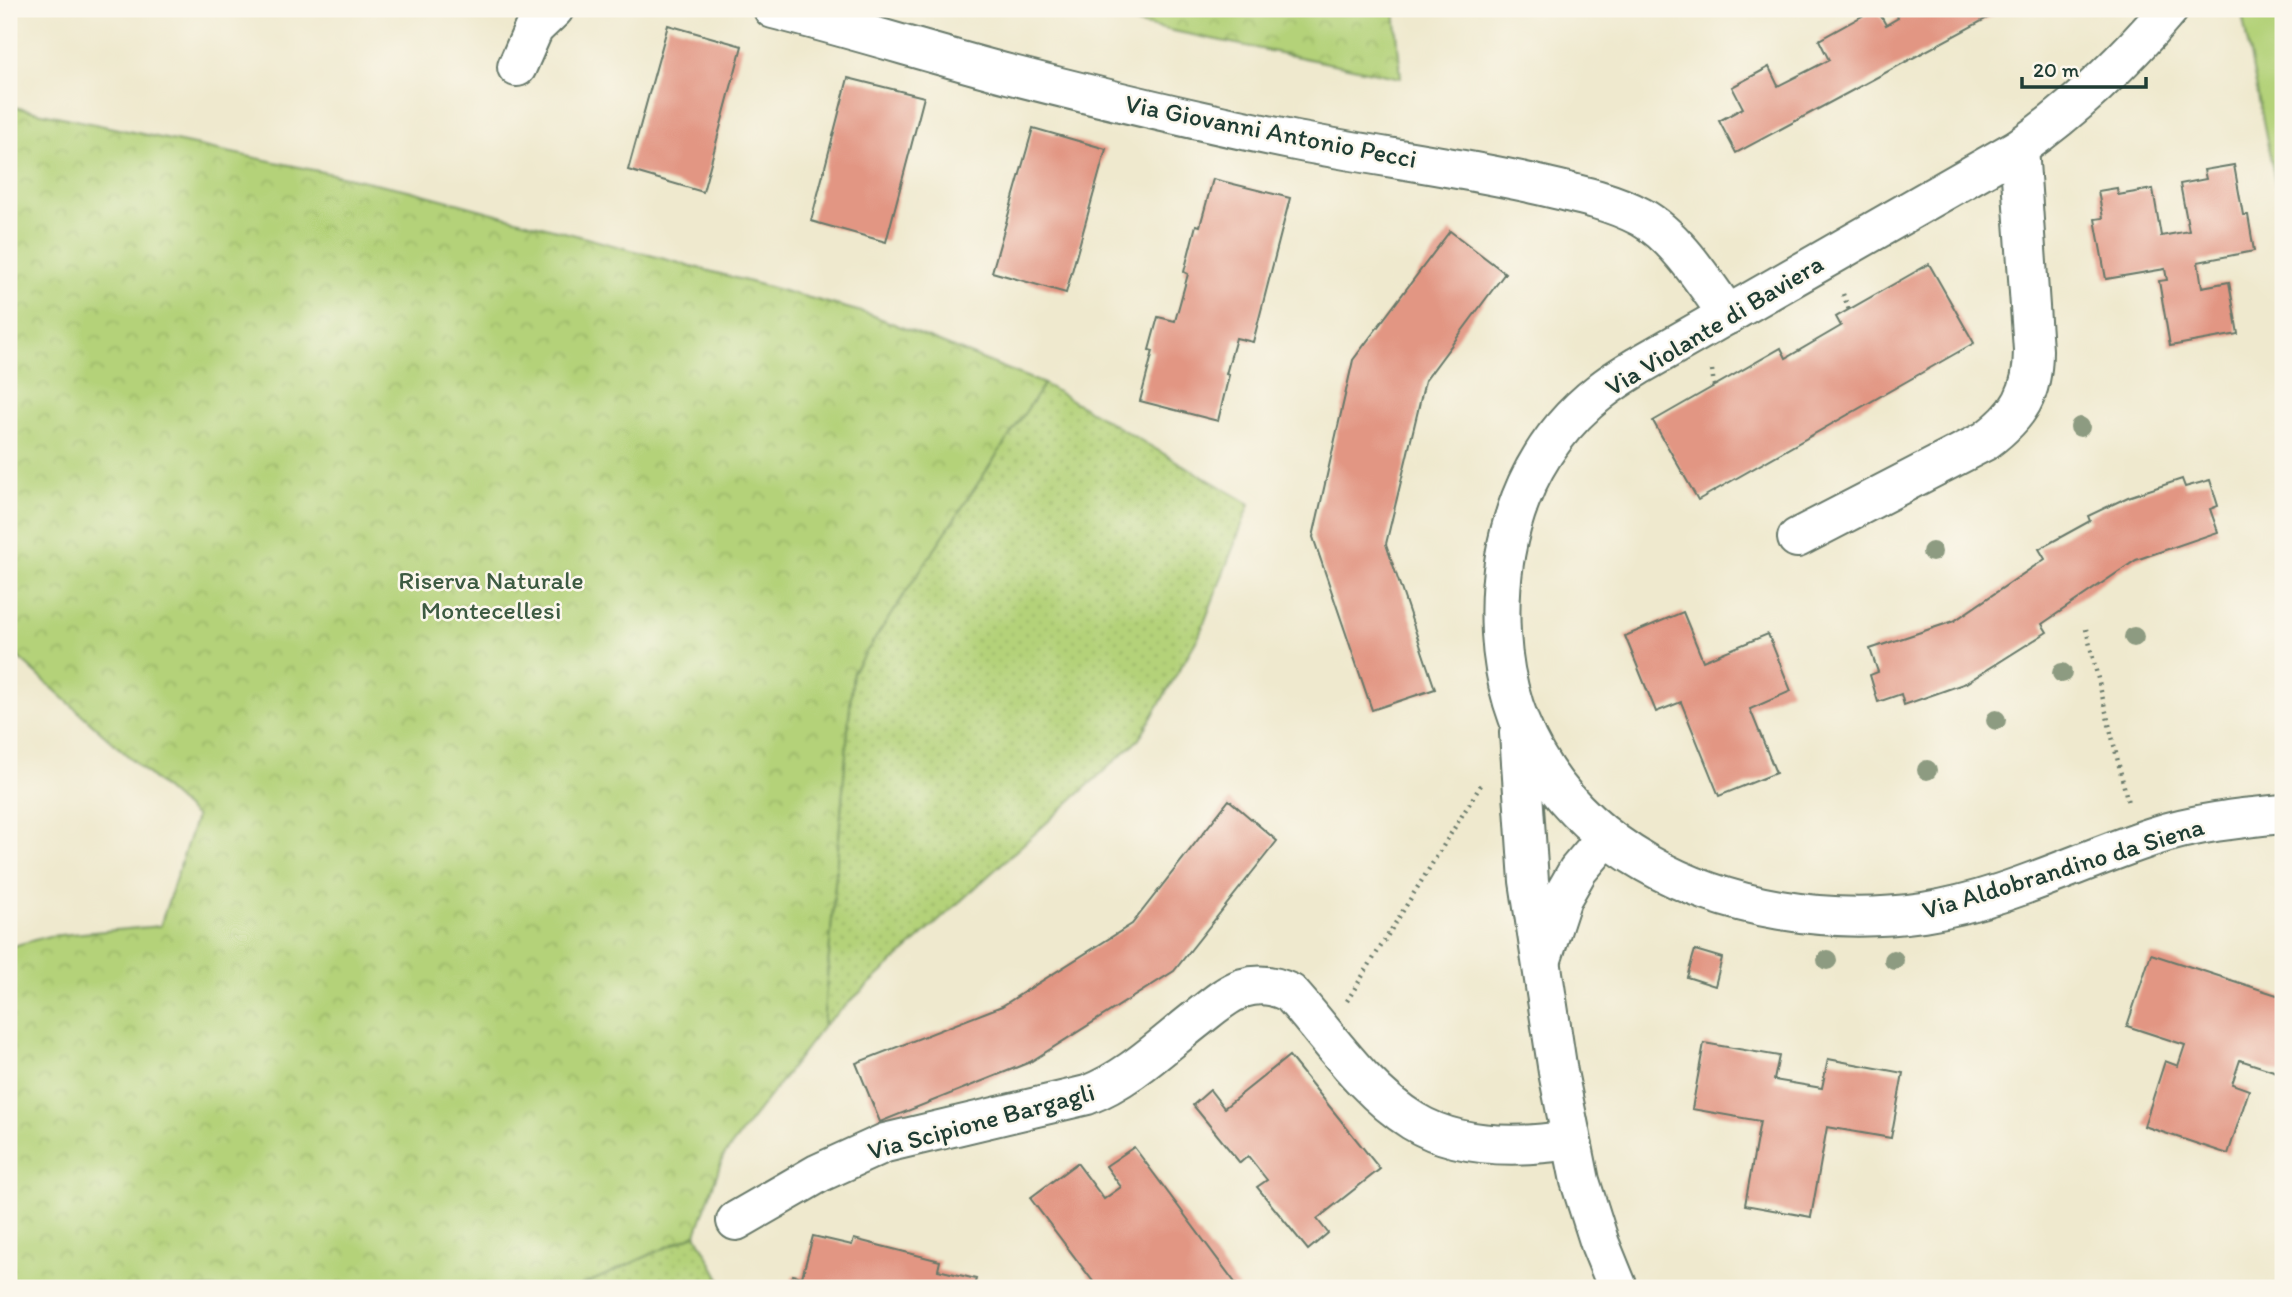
<svg xmlns="http://www.w3.org/2000/svg" width="2292" height="1297" font-family="Itim,sans-serif">
<style>
.park{fill:url(#park-crowns);stroke:#6a8856;stroke-width:2}
.garden{fill:url(#garden-dots);stroke:#6a8856;stroke-width:2}
.pitch{fill:#b4d279;stroke:#6a8856;stroke-width:2}
.building{fill:#e29683}
.lines{fill:none;stroke-linecap:round;stroke-linejoin:round}
.minor-casing{stroke:#68796a;stroke-width:42}
.path{stroke:#68796a;stroke-width:4.5;stroke-dasharray:2 5;stroke-linecap:butt}
.minor{stroke:#fff;stroke-width:38}
.tree{fill:#8d9b81}
.labels{text-anchor:middle;dominant-baseline:central;stroke-width:5;stroke-linejoin:round;paint-order:stroke}
.street-label{font-size:26px;fill:#1f3d34;stroke:#fbf7ec}
.park-label{font-size:26px;fill:#3d5b42;stroke:#fbf7ec}
</style>
<defs>
<pattern id="park-crowns" width="20" height="18" patternUnits="userSpaceOnUse" patternTransform="scale(1.75)"><rect width="20" height="18" fill="#b4d279"/><path d="M2 6a3 3 0 1 1 6 0M12 15a3 3 0 1 1 6 0" fill="none" stroke="#9ab569"/></pattern>
<pattern id="garden-dots" width="8" height="8" patternUnits="userSpaceOnUse" patternTransform="scale(1.75)"><rect width="8" height="8" fill="#b4d279"/><path d="M2 2h.1M6 6h.1" fill="none" stroke="#9ab569" stroke-width="1.8" stroke-linecap="round"/></pattern>
</defs>
<rect width="100%" height="100%" fill="#fbf7ec"/>
<filter id="ink" filterUnits="userSpaceOnUse"><feTurbulence type="fractalNoise" baseFrequency=".0143" numOctaves="2"/><feDisplacementMap in="SourceGraphic" scale="14" xChannelSelector="R" yChannelSelector="G"/><feConvolveMatrix kernelMatrix="1 2 1 2 8 2 1 2 1" color-interpolation-filters="sRGB"/></filter>
<filter id="wash" filterUnits="userSpaceOnUse"><feTurbulence type="fractalNoise" baseFrequency=".00686" numOctaves="4" result="noise"/><feDisplacementMap in="SourceGraphic" scale="28" xChannelSelector="R" yChannelSelector="G"/><feGaussianBlur stdDeviation="1.57" result="paint"/><feColorMatrix in="noise" values="0 0 0 0 0 0 0 0 0 0 0 0 0 0 0 0 0 1.4 0 .05"/><feComposite in="paint" operator="in"/></filter>
<g filter="url(#wash)">
<rect width="100%" height="100%" fill="#efe9ce"/>
<g class="park">
<path d="M1066 9H1395L1401 78Z"/>
<path d="M9 106 408 190 869 314 1044 384 853 672 823 1026 723 1157 696 1234 577 1288H9V947L49 936 160 926 196 817 9 649Z"/>
</g>
<g class="garden">
<path d="M1044 384 1250 504 1199 636 1139 739 823 1026 853 672Z"/>
<path d="M696 1234 725 1288H577Z"/>
</g>
<path class="pitch" d="M2241 9H2283V222Z"/>
<g id="blocks">
<g class="building">
<path d="M1875 9H1877L1886 25 1898 18 1894 9H1999L1993 15 1736 153 1719 121 1743 108 1732 87 1769 67 1778 86 1829 60 1819 40Z"/>
<path d="M668 25 742 46 703 192 628 170Z"/>
<path d="M848 78 924 97 886 242 811 221Z"/>
<path d="M1033 128 1106 149 1066 293 992 272Z"/>
<path d="M2234 165 2243 215H2248L2254 251 2198 262 2202 287 2229 282 2238 334 2170 346 2159 281 2167 280 2165 269 2106 279 2095 219 2103 218 2098 191 2117 188 2118 195 2153 189 2161 236 2189 231 2180 184 2206 179 2204 170Z"/>
<path d="M1213 179 1290 198 1253 342 1236 338 1226 374 1229 375 1218 421 1140 401 1153 351 1149 350 1158 317 1175 321 1188 274 1184 272 1196 225 1200 226Z"/>
<path d="M1450 231 1505 273 1425 381 1386 544 1435 689 1372 710 1313 537 1353 360Z"/>
<path d="M1929 264 1974 343 1698 500 1653 421 1781 348 1786 358 1841 326 1836 317Z"/>
<path d="M2182 479 2185 487 2210 480 2218 506 2210 509 2218 532 2136 560 2042 624 2047 632 1966 683 1904 705 1901 694 1878 702 1870 675 1878 672 1870 649 1954 621 2045 559 2039 549 2090 521 2088 516 2128 497Z"/>
<path d="M1683 612 1703 661 1768 634 1791 691 1750 709 1776 773 1719 796 1681 702 1656 712 1625 636Z"/>
<path d="M1229 800 1277 841 1174 971 1030 1062 880 1122 856 1063 1002 1006 1132 924Z"/>
<path d="M1695 950 1722 958 1715 986 1687 977Z"/>
<path d="M2151 954 2283 997V1074L2240 1060 2232 1084 2249 1090 2228 1154 2144 1126 2165 1061 2178 1066 2185 1045 2127 1026Z"/>
<path d="M1704 1043 1779 1056 1774 1080 1822 1088 1828 1059 1903 1073 1891 1138 1827 1127 1811 1217 1745 1205 1760 1121 1692 1109Z"/>
<path d="M1289 1056 1380 1169 1317 1219 1328 1233 1308 1250 1257 1187 1267 1180 1248 1156 1240 1163 1193 1105 1210 1090 1224 1108Z"/>
<path d="M1134 1147 1239 1288H1098L1030 1198 1077 1163 1104 1199 1121 1187 1106 1166Z"/>
<path d="M813 1236 852 1245 854 1239 940 1261 938 1270 976 1279 973 1288H790L793 1275 802 1277Z"/>
</g>
</g>
</g>
<g filter="url(#ink)">
<use href="#blocks" fill-opacity="0" stroke="#68796a" stroke-width="2"/>
<g class="lines">
<g class="minor-casing">
<g id="minor">
<path d="M773 9C853 29 932 54 1012 75 1106 99 1201 122 1296 141 1374 156 1452 166 1530 183 1567 192 1607 199 1641 217 1676 236 1705 283 1728 315"/>
<path d="M2169 9C2124 62 2076 108 2019 148L1638 366C1625 374 1612 382 1601 391 1525 450 1496 539 1501 633 1512 847 1735 939 1923 912 2003 900 2076 862 2152 837 2194 823 2239 818 2283 814"/>
<path d="M517 67 534 28 554 9"/>
<path d="M1797 538 1985 441C2020 415 2033 393 2033 350L2019 148"/>
<path d="M1519 733 1529 881 1558 1072 1580 1181 1600 1244 1618 1288"/>
<path d="M1543 956 1562 898 1578 870 1606 837"/>
<path d="M736 1221 819 1173 885 1143 1087 1095C1129 1079 1163 1045 1198 1018 1212 1007 1226 994 1243 988 1260 983 1274 985 1290 993 1329 1036 1363 1090 1413 1121 1459 1149 1518 1148 1570 1140"/>
</g>
</g>
<g class="path">
<path d="M1843 294 1849 310"/>
<path d="M1712 370 1714 386"/>
<path d="M2086 629 2128 803"/>
<path d="M1347 1001 1481 785"/>
</g>
<use href="#minor" class="minor"/>
</g>
<g class="tree">
<circle cx="2080" cy="427" r="10"/>
<circle cx="1932" cy="552" r="10"/>
<circle cx="2134" cy="637" r="10"/>
<circle cx="2062" cy="673" r="10"/>
<circle cx="1996" cy="720" r="10"/>
<circle cx="1927" cy="770" r="10"/>
<circle cx="1827" cy="960" r="10"/>
<circle cx="1894" cy="960" r="10"/>
</g>
</g>
<g class="labels">
<g class="street-label">
<text transform="translate(1271 131) rotate(11)">Via Giovanni Antonio Pecci</text>
<text transform="translate(1714 325) rotate(-31)">Via Violante di Baviera</text>
<text transform="translate(2063 868) rotate(-17)">Via Aldobrandino da Siena</text>
<text transform="translate(981 1121) rotate(-15)">Via Scipione Bargagli</text>
</g>
<g class="park-label">
<text x="491" y="580">Riserva Naturale<tspan x="491" dy="30">Montecellesi</tspan></text>
</g>
</g>
<rect width="2292" height="1297" fill="none" stroke="#fbf7ec" stroke-width="35"/>
<path d="M2022 77v10h124v-10" fill="none" stroke="#1f3d34" stroke-width="3.5"/>
<text x="2033" y="77" font-size="21" fill="#1f3d34" stroke="#fbf7ec" stroke-width="5" paint-order="stroke">20 m</text>
</svg>
